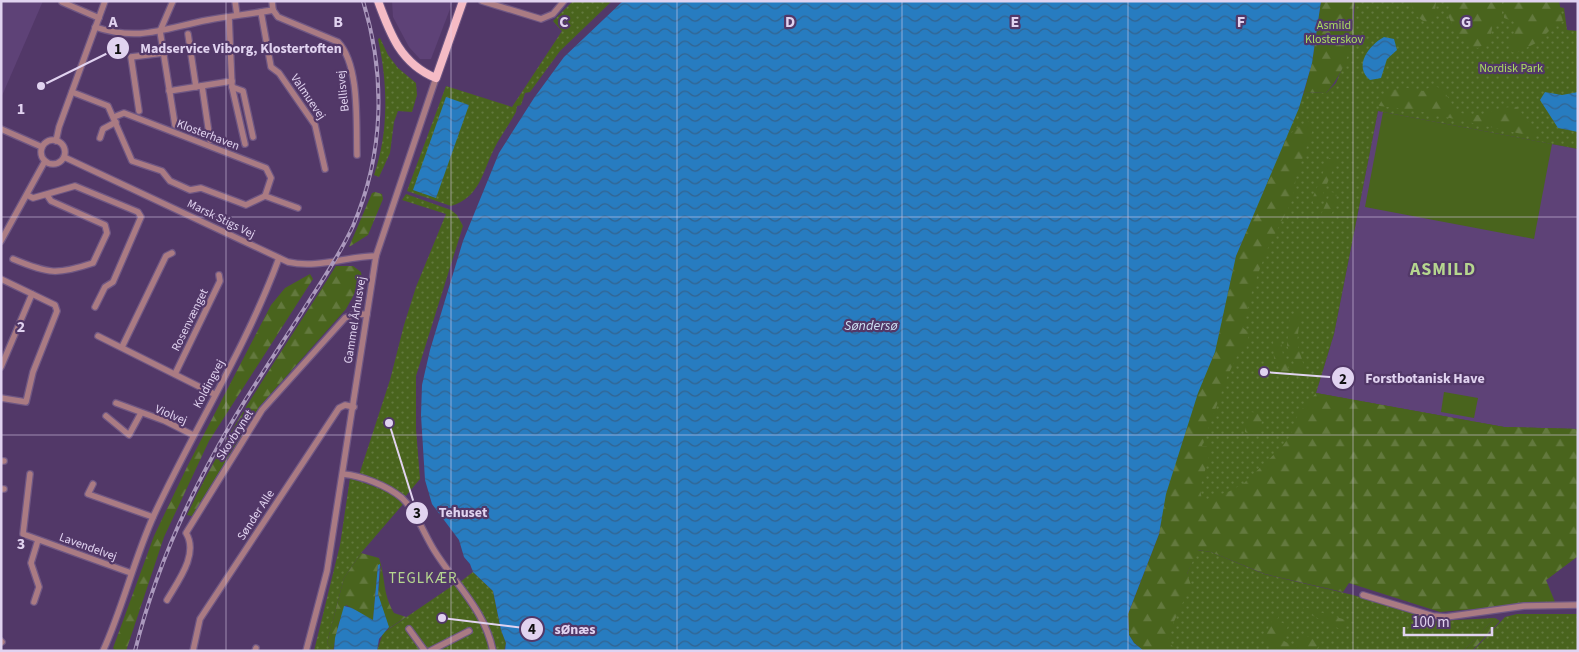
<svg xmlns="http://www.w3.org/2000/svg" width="1579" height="652" font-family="'Source Sans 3',sans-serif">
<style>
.built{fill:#5e4277}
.grass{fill:url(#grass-dots)}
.forest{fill:url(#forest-firs)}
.pitch{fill:#49641d}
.water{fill:url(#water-waves)}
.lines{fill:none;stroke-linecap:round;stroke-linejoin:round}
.minor-casing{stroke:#6f5783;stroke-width:8}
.major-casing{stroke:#6f5783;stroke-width:10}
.minor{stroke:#aa7b83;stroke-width:5.5}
.major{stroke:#f5bbc5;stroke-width:8}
.rail-casing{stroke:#ab99bd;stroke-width:4}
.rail{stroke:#523868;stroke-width:2;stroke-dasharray:5.5;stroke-linecap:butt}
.grid{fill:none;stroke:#e1d3f0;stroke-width:1;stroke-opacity:0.55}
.labels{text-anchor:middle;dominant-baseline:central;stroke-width:4.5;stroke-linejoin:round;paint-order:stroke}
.park-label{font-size:12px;fill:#abdd61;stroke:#523868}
.street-label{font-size:12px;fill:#e1d3f0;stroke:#523868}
.water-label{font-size:14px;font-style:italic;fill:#cbdef0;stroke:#523868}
.quarter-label{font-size:15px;letter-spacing:1px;fill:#b6d68f;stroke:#523868}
.district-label{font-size:18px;font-weight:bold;letter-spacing:1px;fill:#b6d68f;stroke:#523868}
.grid-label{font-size:16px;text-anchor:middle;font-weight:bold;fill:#e1d3f0;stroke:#523868;stroke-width:4.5;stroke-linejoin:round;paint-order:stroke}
.leader{fill:none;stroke:#e1d3f0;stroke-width:2}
.callout-dot{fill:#e1d3f0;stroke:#523868;stroke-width:2}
.mark-label{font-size:15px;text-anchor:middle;font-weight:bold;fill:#111}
.callout-label{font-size:14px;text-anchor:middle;font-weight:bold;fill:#e1d3f0;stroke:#523868;stroke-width:4.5;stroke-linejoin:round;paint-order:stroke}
</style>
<defs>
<pattern id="grass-dots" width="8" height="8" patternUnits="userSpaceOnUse" patternTransform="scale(1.25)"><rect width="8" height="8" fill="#49641d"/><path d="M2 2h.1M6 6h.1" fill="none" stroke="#63793e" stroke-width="1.8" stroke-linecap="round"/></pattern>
<pattern id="forest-firs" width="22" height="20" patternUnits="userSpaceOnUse" patternTransform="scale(1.25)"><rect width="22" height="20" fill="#49641d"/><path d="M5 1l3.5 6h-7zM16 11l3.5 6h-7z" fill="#63793e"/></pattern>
<pattern id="water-waves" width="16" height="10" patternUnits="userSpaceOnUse" patternTransform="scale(1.25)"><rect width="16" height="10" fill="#277cc0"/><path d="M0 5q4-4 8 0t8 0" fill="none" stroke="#336490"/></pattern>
</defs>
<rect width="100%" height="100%" fill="#523868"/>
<g class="built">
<path d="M1 1H43L1 98Z"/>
<path d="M392 1H453L431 59H420L409 47 393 17Z"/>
<path d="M1378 111 1578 149V429L1504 427 1316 393 1334 334Z"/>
</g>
<g class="grass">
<path d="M573 1H612L560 51 530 92 525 93 521 105 517 106 516 112C509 125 500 137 494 149 482 173 480 197 451 206L407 191 446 86 512 107 562 31 553 21Z"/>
<path d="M1355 1H1528L1564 8 1567 30 1578 31V149L1378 111 1334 334 1316 393 1504 427 1578 429V556L1546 580 1166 494 1236 256 1304 92 1326 93 1336 83 1343 66 1353 29Z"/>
<path d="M380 38 388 55 398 68 416 83 417 95 412 112 398 111 394 122 390 153 379 177 374 175C389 132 388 84 378 39Z"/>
<path d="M406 194 451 210 457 215 463 226 416 376V429L420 479 404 498 359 475 390 380 404 325 416 287 446 214 402 200Z"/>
<path d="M350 478 390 492 404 503 361 553 344 578 327 643 333 651H314L340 545Z"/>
<path d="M1197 550 1211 552 1264 574 1353 595 1438 621 1495 618 1463 651H1177L1166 642 1187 574Z"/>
<path d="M473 572 493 591 501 630 506 643 504 651H494L460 582Z"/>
<path d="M455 584 481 620 491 651H377L383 633Z"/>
<path d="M1517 614H1578V651H1473L1505 617Z"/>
</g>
<g class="forest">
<path d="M1321 1H1355C1352 11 1353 19 1353 29 1352 51 1341 77 1326 93L1304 92 1312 62Z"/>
<path d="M1411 1H1436L1434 20 1426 22C1417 19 1412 11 1411 1Z"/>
<path d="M1451 1H1502V18C1490 21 1493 32 1489 41L1478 48C1461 46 1453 26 1447 13Z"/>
<path d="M1504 1H1559L1563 22 1556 24 1538 42 1516 53 1512 52 1509 43C1513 35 1519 30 1513 21L1504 18Z"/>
<path d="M1432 86C1448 87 1448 104 1460 112 1477 123 1496 105 1517 107L1534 129 1544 135H1526L1414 110 1380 106 1373 103C1390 88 1402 85 1423 91Z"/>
<path d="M1308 121 1314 126 1296 177 1293 199 1267 250 1253 287 1243 328 1249 332 1246 350 1239 352 1227 377 1202 446H1212L1200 488 1202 501 1230 491 1244 483 1282 447 1290 436 1298 414 1316 393 1504 427 1578 429V556L1546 580 1555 602 1440 612 1349 583 1343 592 1265 574 1211 552 1198 550 1187 574 1191 585 1171 628 1168 642 1178 651H1144L1134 643 1129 635 1128 614 1159 534 1165 494 1198 393 1215 352 1236 256 1288 135Z"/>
<path d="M1329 158 1334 159 1335 164 1319 204 1316 205 1313 203V197Z"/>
<path d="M375 192 382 194 383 199 368 235 349 247 372 193Z"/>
<path d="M1331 192 1336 193C1338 201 1331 218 1325 224L1320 217Z"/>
<path d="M336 266H353L361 272 362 280 346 309 259 407 192 516 187 515C228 427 285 348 336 266Z"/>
<path d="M310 274 313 279 209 441 164 537 126 651H116L113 648 154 536 187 467 271 305 285 288Z"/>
<path d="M1294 314 1300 316 1297 343 1307 376 1304 381 1300 379 1287 345 1290 316Z"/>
<path d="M1273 338 1281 341 1283 355 1291 374 1287 378 1284 377 1274 359Z"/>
<path d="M1251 412 1259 413 1263 419 1257 433 1253 435 1245 432V425Z"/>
<path d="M361 553 379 558C386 579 382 592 394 613L406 617 388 629 378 594 381 566 378 565 373 621 346 605 339 623 333 651 327 643 344 578Z"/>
<path d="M1303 607 1346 620 1342 630 1303 611Z"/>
<path d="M1276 613 1279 615 1277 620 1288 626 1282 640 1296 647 1303 634 1320 643 1316 651H1280L1262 640Z"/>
<path d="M1495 618 1500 621 1472 651H1463Z"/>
</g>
<g class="pitch">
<path d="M1383 112 1552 144 1534 239 1365 207Z"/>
<path d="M1444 392 1478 398 1474 418 1441 412Z"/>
</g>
<g class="water">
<path d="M623 1H1321L1312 63 1299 108 1236 256 1215 352 1198 393 1166 494 1159 534 1128 614 1129 635 1134 643 1144 651H505L506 643 501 630 493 591 473 572 470 564 464 557 459 540 432 504 425 480 421 415 422 385 430 350 463 241 499 153 534 98 564 57Z"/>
<path d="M1384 37 1394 39 1397 50 1387 59 1381 78 1370 80C1353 66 1369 45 1384 37Z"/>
<path d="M1545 92 1562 95 1578 92V132L1558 128 1540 100Z"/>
<path d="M446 97 469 105 436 198 413 190Z"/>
<path d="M380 564 378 594 389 627 379 639 377 651H334L335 638 344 606 352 608 373 620 378 565Z"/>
</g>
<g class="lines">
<g class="minor-casing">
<g id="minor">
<path d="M173 1 160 31 175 125"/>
<path d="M235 1 237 15"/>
<path d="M272 1 273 10"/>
<path d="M482 1 541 19 553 14 564 1"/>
<path d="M62 2 99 18"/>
<path d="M273 10 278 17 338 42C360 65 356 123 357 155"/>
<path d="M261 12 271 67 279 73 315 125 325 169"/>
<path d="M229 17 232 87 245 144"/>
<path d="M95 27C140 42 165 28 208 20 229 16 251 14 273 10"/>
<path d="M188 34 196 87"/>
<path d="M202 86 210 140"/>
<path d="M232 87 243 91 253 137"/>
<path d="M169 91 232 81"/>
<path d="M72 92 108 106 132 161 162 171 170 181 190 190 201 188 246 205 265 196 298 208"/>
<path d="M139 111 131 57 163 53"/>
<path d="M114 117 124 113 266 168 271 178 265 196"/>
<path d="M1 129 42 147"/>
<path d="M100 138 103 129 116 122"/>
<circle cx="53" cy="152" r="12"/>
<path d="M56 141 59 127 105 1"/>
<path d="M64 157 288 262C318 269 347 256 376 256"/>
<path d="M27 195 33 198 75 186 138 212 141 217 113 282 105 287 95 307"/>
<path d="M1 241 45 161"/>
<path d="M13 259C49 274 57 275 93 263L107 233 105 225 51 201 47 195"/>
<path d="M1 279 55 305 57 311 33 372 26 402 1 398"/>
<path d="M98 336 214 394"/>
<path d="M122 347 166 256 172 253"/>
<path d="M1 367 32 294"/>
<path d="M175 374 220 281 219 275"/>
<path d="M116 403 165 421 193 435"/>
<path d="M106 416 129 435 141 413"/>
<path d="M1 461H4"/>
<path d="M30 474 23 534 131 573"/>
<path d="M343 474C362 476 386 485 402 498 416 511 424 534 434 550 455 584 485 610 493 651"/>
<path d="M93 484 88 494 153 517"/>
<path d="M1 489H4"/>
<path d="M1363 595 1433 616 1446 617 1524 606 1578 605"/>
<path d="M167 600C178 581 199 554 186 533L262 410 345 318 352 315 367 314"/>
<path d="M34 602 39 587 31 563 38 540"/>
<path d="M409 629 425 651"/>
<path d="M1 641 2 642"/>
<path d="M103 651C123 607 134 559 154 515 194 429 246 348 279 258"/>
<path d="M193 651 200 619 339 408 345 405 354 407"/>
<path d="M255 651 256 648"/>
<path d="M306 651 327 571 376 256 436 78"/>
<path d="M430 651 469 631"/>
</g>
</g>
<g class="major-casing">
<path id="major" d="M378 1C390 34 401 64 436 78L463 1"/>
</g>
<use href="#minor" class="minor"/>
<use href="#major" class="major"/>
<g class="rail-casing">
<path id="rail" d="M135 651C155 570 190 493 232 422 257 380 285 339 311 298 326 275 341 252 353 226 384 154 386 76 363 1"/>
</g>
<use href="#rail" class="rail"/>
</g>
<path class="grid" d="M226 1V651M451 1V651M677 1V651M902 1V651M1128 1V651M1353 1V651M1 217H1578M1 435H1578"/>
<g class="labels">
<g class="park-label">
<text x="1334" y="25">Asmild<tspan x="1334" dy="14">Klosterskov</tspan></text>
<text x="1511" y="68">Nordisk Park</text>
</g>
<g class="street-label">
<text transform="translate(343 91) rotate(-96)">Bellisvej</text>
<text transform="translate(308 97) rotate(56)">Valmuevej</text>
<text transform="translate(208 135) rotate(21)">Klosterhaven</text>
<text transform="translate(221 219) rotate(26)">Marsk Stigs Vej</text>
<text transform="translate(190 320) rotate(-64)">Rosenvænget</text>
<text transform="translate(355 320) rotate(-81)">Gammel Århusvej</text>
<text transform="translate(209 384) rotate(-62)">Koldingvej</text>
<text transform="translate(171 415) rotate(23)">Violvej</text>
<text transform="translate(235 435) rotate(-57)">Skovbrynet</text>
<text transform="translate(256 515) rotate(-57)">Sønder Alle</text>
<text transform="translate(88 547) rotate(20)">Lavendelvej</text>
</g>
<g class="water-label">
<text x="871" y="326">Søndersø</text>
</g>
<g class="quarter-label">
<text x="423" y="578">TEGLKÆR</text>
</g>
<g class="district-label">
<text x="1443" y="269">ASMILD</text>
</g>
</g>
<g class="grid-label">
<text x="113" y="27">A</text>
<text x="338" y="27">B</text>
<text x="564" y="27">C</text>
<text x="790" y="27">D</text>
<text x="1015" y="27">E</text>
<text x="1241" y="27">F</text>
<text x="1466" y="27">G</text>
<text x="21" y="114">1</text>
<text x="21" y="332">2</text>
<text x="21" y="549">3</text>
</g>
<path class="leader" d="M41 86L118 48M1264 372L1343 378M389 423L417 513M442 618L532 629"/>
<g class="callout-dot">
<circle cx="41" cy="86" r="5"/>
<circle cx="1264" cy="372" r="5"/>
<circle cx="389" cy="423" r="5"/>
<circle cx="442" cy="618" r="5"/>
<circle cx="118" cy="48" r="12"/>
<circle cx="1343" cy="378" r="12"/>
<circle cx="417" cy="513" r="12"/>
<circle cx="532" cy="629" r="12"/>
</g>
<g class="mark-label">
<text x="118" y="54">1</text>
<text x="1343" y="384">2</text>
<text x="417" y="518">3</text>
<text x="532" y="634">4</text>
</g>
<g class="callout-label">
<text x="241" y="53">Madservice Viborg, Klostertoften</text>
<text x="1425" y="383">Forstbotanisk Have</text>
<text x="463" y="517">Tehuset</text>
<text x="575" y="634">sØnæs</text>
</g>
<rect width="1579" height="652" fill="none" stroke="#e1d3f0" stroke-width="5"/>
<path d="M1404 627v8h88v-8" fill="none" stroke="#e1d3f0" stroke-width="2.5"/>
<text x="1412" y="627" font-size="15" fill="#e1d3f0" stroke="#523868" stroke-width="4" paint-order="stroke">100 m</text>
</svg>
